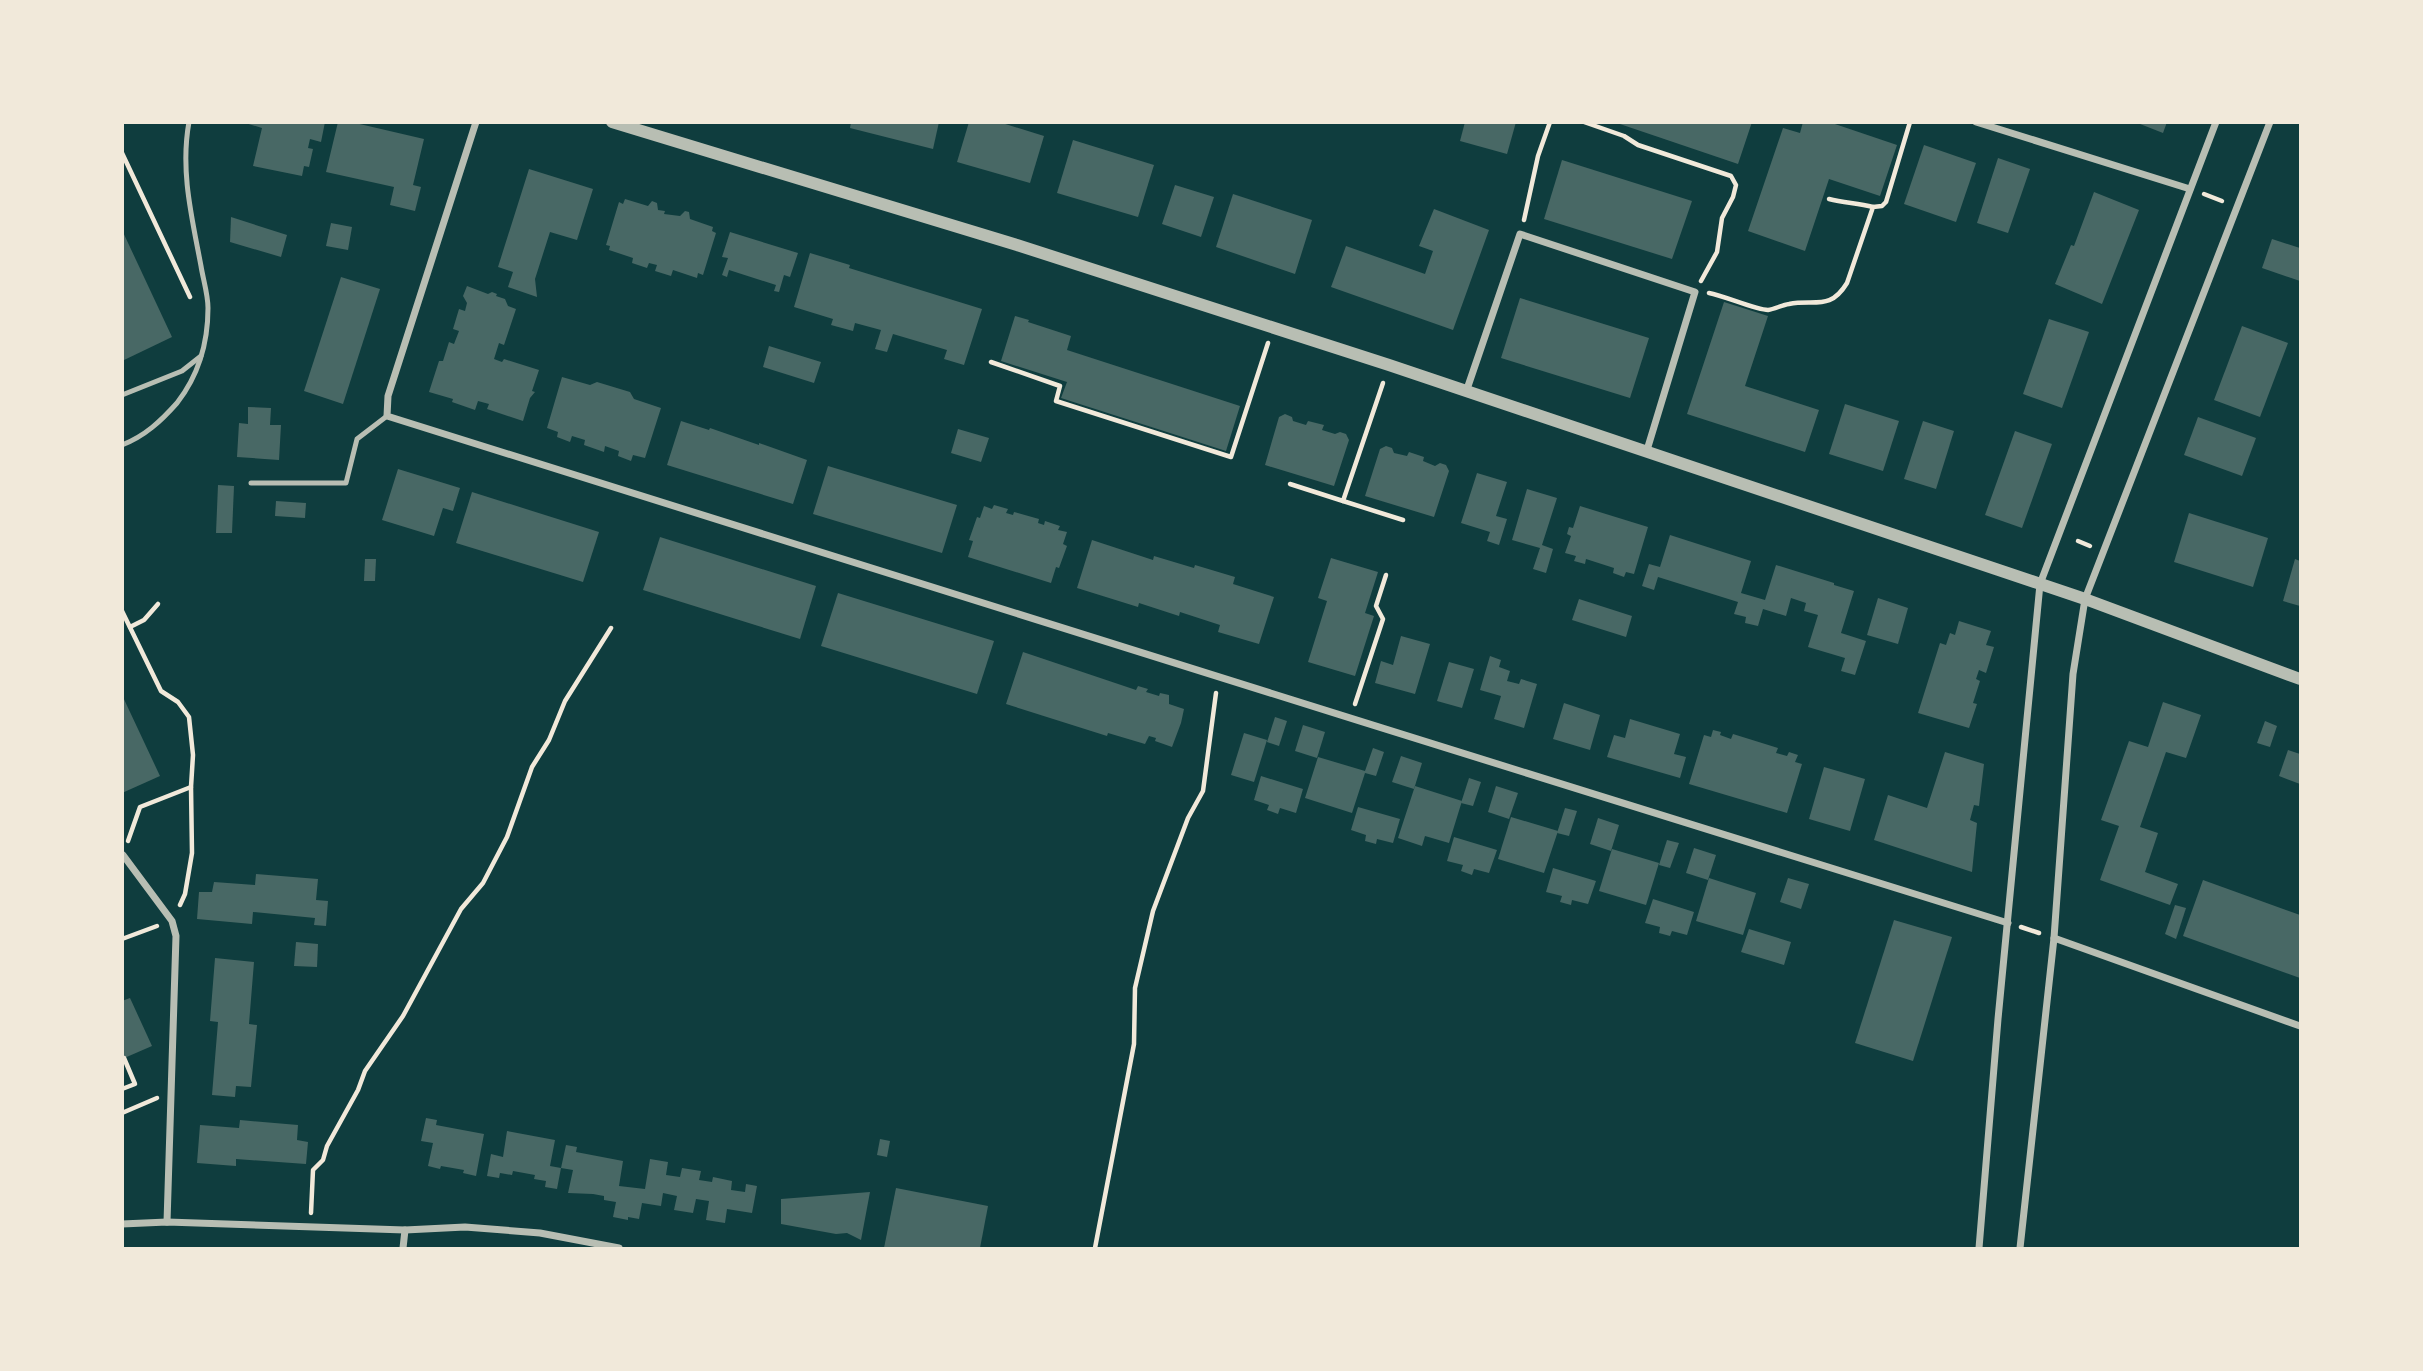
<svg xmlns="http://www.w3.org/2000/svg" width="2423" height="1371" font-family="'IBM Plex Serif',serif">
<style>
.building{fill:#486865}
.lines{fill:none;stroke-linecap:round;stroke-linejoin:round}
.path{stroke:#f1e9da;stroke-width:4.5}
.service{stroke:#b8beb3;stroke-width:5}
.minor{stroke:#b8beb3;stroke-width:7}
.tertiary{stroke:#b8beb3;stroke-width:12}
</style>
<rect width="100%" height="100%" fill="#0f3d3e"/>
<g class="building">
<path d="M242 122H325L321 142 310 139 308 148 313 149 309 167 304 166 302 176 253 166 262 128Z"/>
<path d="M338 122H351L424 139 413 185 421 187 415 211 390 205 394 187 326 172Z"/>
<path d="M851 122H939L933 149 850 128Z"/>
<path d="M969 122H999L1044 136 1030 183 957 162Z"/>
<path d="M1465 122H1516L1507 154 1460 141Z"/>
<path d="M1614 122H1752L1738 164Z"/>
<path d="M1803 122H1829L1897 145 1880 196 1829 179 1805 251 1748 231 1783 128 1800 133Z"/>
<path d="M2135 122H2167L2163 133Z"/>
<path d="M1073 140 1154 165 1138 217 1057 193Z"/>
<path d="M1924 145 1976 163 1956 222 1904 204Z"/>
<path d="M1998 158 2030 169 2008 233 1977 223Z"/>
<path d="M1562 160 1692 201 1672 259 1544 219Z"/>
<path d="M529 169 593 189 577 240 550 232 535 279 537 297 508 287 513 272 498 267Z"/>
<path d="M1175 185 1214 197 1201 237 1162 224Z"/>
<path d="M2094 192 2139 210 2102 304 2055 284 2071 245 2074 246Z"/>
<path d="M1233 194 1312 220 1295 274 1216 247Z"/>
<path d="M625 199 648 206 652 201 657 203 658 210 665 211 664 214 680 216 685 211 689 212 690 219 713 227 712 231 716 233 703 275 698 273 697 278 673 270 671 276 655 271 657 265 649 263 647 268 632 263 633 258 609 250 610 246 606 245 619 202 623 204Z"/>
<path d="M1434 209 1489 230 1453 330 1331 287 1346 246 1425 274 1433 251 1419 246Z"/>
<path d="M231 217 287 235 281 257 230 242Z"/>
<path d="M331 223 352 227 348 250 326 246Z"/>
<path d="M122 230 172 337 122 361Z"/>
<path d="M730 232 798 253 790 277 784 275 779 292 774 291 776 285 729 270 727 277 722 275 728 258 722 257Z"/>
<path d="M2272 239 2300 248V281L2262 268Z"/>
<path d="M810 253 850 265 849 268 982 309 964 365 944 359 947 350 893 334 887 352 875 349 881 330 855 323 853 331 831 325 833 319 794 307Z"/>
<path d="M341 277 380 289 343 404 304 391Z"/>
<path d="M467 286 488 294 492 292 497 294 496 296 505 299 508 306 516 309 504 345 499 343 494 359 502 362 504 359 539 370 532 391 535 392 530 398 523 421 487 409 489 404 478 401 475 410 452 402 453 399 429 392 439 361H443L449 342 454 344 459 331 453 329 459 309 465 311 467 303 463 296Z"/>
<path d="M1520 298 1649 338 1630 398 1501 358Z"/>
<path d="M1724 302 1768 316 1745 386 1819 410 1805 452 1687 414Z"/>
<path d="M1015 316 1029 320 1028 322 1071 336 1067 350 1240 406 1226 451 1061 398 1067 382 1001 361Z"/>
<path d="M2049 319 2089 332 2062 408 2023 394Z"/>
<path d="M2242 326 2288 343 2260 417 2214 400Z"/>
<path d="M769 346 821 362 814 383 763 367Z"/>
<path d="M562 377 590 385 597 382 630 392 634 399 661 408 645 458 633 455 631 461 618 456 619 451 605 446 604 452 584 445 585 440 572 436 570 442 557 437 558 432 547 428Z"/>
<path d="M1845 404 1899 421 1883 471 1829 454Z"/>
<path d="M248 407 271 408 270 425H281L279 460 237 457 239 423 248 424Z"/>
<path d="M1285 414 1292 417 1293 421 1306 425 1308 421 1324 425 1322 430 1335 434 1340 432 1346 434 1349 440 1334 486 1265 465 1279 417Z"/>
<path d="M2198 417 2256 438 2242 476 2184 455Z"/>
<path d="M681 421 709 430 710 428 759 445V443L807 460 793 504 667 465Z"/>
<path d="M1923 421 1954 431 1936 489 1904 479Z"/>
<path d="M958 429 989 438 981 462 951 453Z"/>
<path d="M2015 431 2052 444 2022 528 1985 515Z"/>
<path d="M1386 446 1392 448 1394 453 1407 456 1409 452 1424 457 1423 461 1435 466 1440 463 1446 465 1449 471 1434 517 1365 496 1380 449Z"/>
<path d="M828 466 957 505 942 553 813 514Z"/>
<path d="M398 469 460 488 453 511 443 508 434 536 382 520Z"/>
<path d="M1477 473 1507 482 1496 516 1507 519 1499 545 1487 541 1490 532 1461 523Z"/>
<path d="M218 485 234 486 232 533H216Z"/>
<path d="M1527 489 1557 498 1542 545 1553 549 1546 573 1533 569 1540 548 1512 540Z"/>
<path d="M472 492 599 532 583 582 456 543Z"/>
<path d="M276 501 306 503 305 518 275 516Z"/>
<path d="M994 505 1008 509 1006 513 1013 515 1014 512 1039 519 1038 523 1044 525 1045 521 1060 526 1058 530 1067 532 1063 544 1067 546 1059 568 1056 567 1051 583 968 557 973 541 969 540 977 517 980 518 984 506 992 509Z"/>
<path d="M1580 506 1648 527 1634 574 1626 572 1624 577 1613 573 1614 568 1586 559 1585 564 1574 561 1576 556 1565 553 1571 536 1567 534 1569 527 1573 528Z"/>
<path d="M2189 513 2268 538 2253 587 2174 562Z"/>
<path d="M1670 535 1751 561 1741 593 1765 600 1776 565 1834 583V585L1854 591 1841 633 1866 641 1855 675 1841 671 1845 658 1808 647 1818 615 1804 611 1806 603 1791 598 1786 616 1763 609 1758 626 1745 623 1746 617 1734 614 1738 602 1658 577 1654 590 1642 586 1649 564 1660 567Z"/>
<path d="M660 537 816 586 800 639 643 590Z"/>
<path d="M1092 540 1153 560 1154 556 1194 568 1195 565 1235 577 1233 584 1274 597 1259 644 1218 632 1220 625 1180 612 1179 616 1139 603 1138 607 1077 588Z"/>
<path d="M1331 558 1378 572 1365 613 1374 616 1355 676 1308 662 1327 601 1318 598Z"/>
<path d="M365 559H376L375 581H364Z"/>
<path d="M2295 559 2300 561V606L2283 601Z"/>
<path d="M838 593 994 641 977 694 821 646Z"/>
<path d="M1878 598 1908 608 1898 644 1867 635Z"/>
<path d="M1579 599 1632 616 1626 637 1572 620Z"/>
<path d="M1959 621 1991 631 1986 645 1994 647 1986 673 1979 670 1976 679 1980 681 1973 703 1977 704 1969 728 1918 713 1940 643 1946 645 1950 633 1955 635Z"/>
<path d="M1401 636 1430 644 1415 694 1375 683 1381 661 1393 665Z"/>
<path d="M1023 652 1136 690 1138 686 1148 689 1146 692 1159 696 1160 693 1169 695V704L1184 709 1181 723 1172 747 1155 741 1156 738 1149 736 1145 744 1108 733 1107 736 1006 704Z"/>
<path d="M1490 656 1501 660 1499 667 1510 671 1507 681 1519 684 1521 679 1537 684 1524 728 1494 719 1501 696 1480 690Z"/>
<path d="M1449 662 1474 669 1462 708 1437 701Z"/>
<path d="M122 695 160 776 122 793Z"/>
<path d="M2163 702 2201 715 2186 758 2166 752 2140 827 2158 833 2145 872 2178 884 2170 905 2100 880 2119 826 2101 820 2129 741 2148 747Z"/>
<path d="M1564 703 1600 715 1590 750 1553 739Z"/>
<path d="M1275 717 1287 721 1279 746 1267 742Z"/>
<path d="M1630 719 1680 734 1674 754 1686 757 1680 778 1607 757 1614 735 1625 738Z"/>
<path d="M2265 721 2277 726 2270 747 2257 743Z"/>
<path d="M1303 725 1325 732 1317 758 1295 751Z"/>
<path d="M1713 730 1721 732 1720 735 1731 739 1733 734 1778 748 1776 753 1787 756 1789 752 1798 755 1795 762 1802 764 1787 813 1689 784 1704 735 1711 737Z"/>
<path d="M1244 733 1267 740 1254 782 1231 775Z"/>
<path d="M1373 748 1384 752 1376 776 1365 773 1352 813 1305 798 1318 757 1365 771Z"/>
<path d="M2288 750 2300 754V784L2279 776Z"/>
<path d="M1945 752 1984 764 1979 806 1974 805 1970 820 1977 823 1972 872 1874 840 1888 795 1927 808Z"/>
<path d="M1401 756 1422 763 1414 789 1392 782Z"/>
<path d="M1824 767 1865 779 1850 831 1809 819Z"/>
<path d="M1261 776 1303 789 1296 813 1280 808 1278 814 1267 810 1269 805 1254 800Z"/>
<path d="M1469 778 1481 782 1473 806 1461 803Z"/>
<path d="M1415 786 1462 801 1449 843 1425 836 1422 846 1398 838Z"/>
<path d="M1496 786 1518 793 1509 819 1488 812Z"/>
<path d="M1358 807 1400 819 1393 843 1377 839 1376 844 1365 841 1366 835 1351 830Z"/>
<path d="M1565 808 1577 811 1569 836 1557 833Z"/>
<path d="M1511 817 1558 831 1544 873 1498 859Z"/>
<path d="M1598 818 1619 825 1611 851 1590 844Z"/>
<path d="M1454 837 1497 850 1489 873 1474 869 1472 875 1461 871 1463 865 1447 861Z"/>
<path d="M1667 840 1679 843 1670 868 1659 865Z"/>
<path d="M1694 848 1716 855 1708 880 1686 873Z"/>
<path d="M1612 849 1659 863 1646 905 1599 891Z"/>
<path d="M1553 868 1596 881 1588 904 1572 900 1571 905 1560 902 1562 896 1546 892Z"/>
<path d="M256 874 318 879 316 900 328 901 326 926 314 925 315 918 253 912 252 924 197 919 199 892H212L214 882 255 885Z"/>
<path d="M1709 878 1756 893 1743 935 1696 921Z"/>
<path d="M1788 878 1809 884 1801 909 1780 902Z"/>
<path d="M2203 880 2300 915V978L2183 936Z"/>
<path d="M1653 899 1694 912 1687 935 1672 931 1670 936 1659 933 1660 927 1645 923Z"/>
<path d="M2175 905 2186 908 2176 939 2165 934Z"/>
<path d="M1894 920 1952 937 1913 1061 1855 1043Z"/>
<path d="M1749 929 1791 942 1784 965 1741 952Z"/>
<path d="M296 942 318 944 317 967 294 966Z"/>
<path d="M215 958 254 962 249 1024 257 1025 251 1087 236 1086 235 1097 212 1095 218 1022 210 1021Z"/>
<path d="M130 998 152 1046 122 1059V1001Z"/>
<path d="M426 1118 437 1120 436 1125 484 1134 476 1176 463 1173 464 1170 441 1166 440 1169 428 1166 433 1143 421 1141Z"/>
<path d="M240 1120 298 1125 297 1140 308 1142 306 1164 236 1159V1166L197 1163 200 1125 239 1128Z"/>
<path d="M507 1131 555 1140 550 1166 561 1168 557 1189 545 1187 546 1181 534 1179 535 1175 513 1171 512 1175 500 1173 499 1178 487 1176 491 1154 503 1157Z"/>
<path d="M880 1139 890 1141 887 1157 877 1155Z"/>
<path d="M566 1145 577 1147 576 1152 623 1161 619 1186 645 1189 650 1159 668 1162 666 1175 680 1177 682 1168 701 1171 699 1180 712 1182 713 1177 732 1181 731 1190 745 1192 746 1184 757 1186 752 1213 727 1209 725 1223 706 1220 709 1201 696 1199 693 1213 674 1210 677 1196 663 1193 661 1206 642 1203 639 1219 628 1217V1220L613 1217 616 1202 604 1200V1196L593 1194 568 1193 573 1170 561 1168Z"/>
<path d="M896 1188 988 1206 980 1248H884Z"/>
<path d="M870 1192 861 1240 847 1233 836 1234 781 1224V1199Z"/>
</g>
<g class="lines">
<g class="path">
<path d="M1584 122 1624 136 1638 145 1731 176 1736 185 1733 197 1722 218 1717 252 1701 281"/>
<path d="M122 153 190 297"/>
<path d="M2204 194 2222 201"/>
<path d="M1829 199C1844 203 1857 203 1873 207"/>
<path d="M1524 220 1538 156 1550 122"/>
<path d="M1709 293C1725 296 1756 310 1768 310 1775 309 1782 305 1789 304 1815 299 1830 311 1847 283L1873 207 1882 206 1886 202 1910 122"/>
<path d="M991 362 1060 386 1056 401 1231 457 1268 343"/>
<path d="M1290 484 1343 501 1383 383"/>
<path d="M1343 501 1403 520"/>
<path d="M2078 541 2090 546"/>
<path d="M122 611 161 691 178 702 189 717 193 755 191 787 192 853 185 894 180 905"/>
<path d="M130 627 144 620 158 604"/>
<path d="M1355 704 1383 619 1376 606 1386 575"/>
<path d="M128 841 140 807 191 787"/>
<path d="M2021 927 2039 933"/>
<path d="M122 939 157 926"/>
<path d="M122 1089 135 1084 124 1058"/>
<path d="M122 1113 157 1098"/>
<path d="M311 1213 313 1170 323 1160 327 1146 358 1090 365 1071 403 1016 461 909 483 883 507 837 532 767 549 740 565 701 611 628"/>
<path d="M1095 1248 1134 1044 1135 988 1153 911 1188 818 1203 791 1216 693"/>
</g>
<g class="service">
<path d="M122 395 182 371 201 356"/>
<path d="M122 445C145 436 161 421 177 403 198 376 208 343 208 308 208 294 203 279 201 266 192 218 180 171 189 122"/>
<path d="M251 483H346L357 439 387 416"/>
</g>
<g class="minor">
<path d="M476 122 388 396 387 416C926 589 1468 753 2008 923"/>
<path d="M1976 122 2190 189"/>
<path d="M1466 392 1520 234 1695 292 1647 450"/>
<path d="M123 855 172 921 176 936 167 1222"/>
<path d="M2054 938 2300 1026"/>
<path d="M122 1224 167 1222 405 1230 465 1227 540 1233 619 1248"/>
<path d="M403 1248 405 1230"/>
<path d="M1979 1248 1998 1019 2040 584 2216 122"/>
<path d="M2020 1248 2054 938 2073 674 2085 599 2270 122"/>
</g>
<path class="tertiary" d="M612 122 1017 245 1389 365 2085 599 2300 679"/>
</g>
<rect width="2423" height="1371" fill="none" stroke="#f1e9da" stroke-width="248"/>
</svg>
